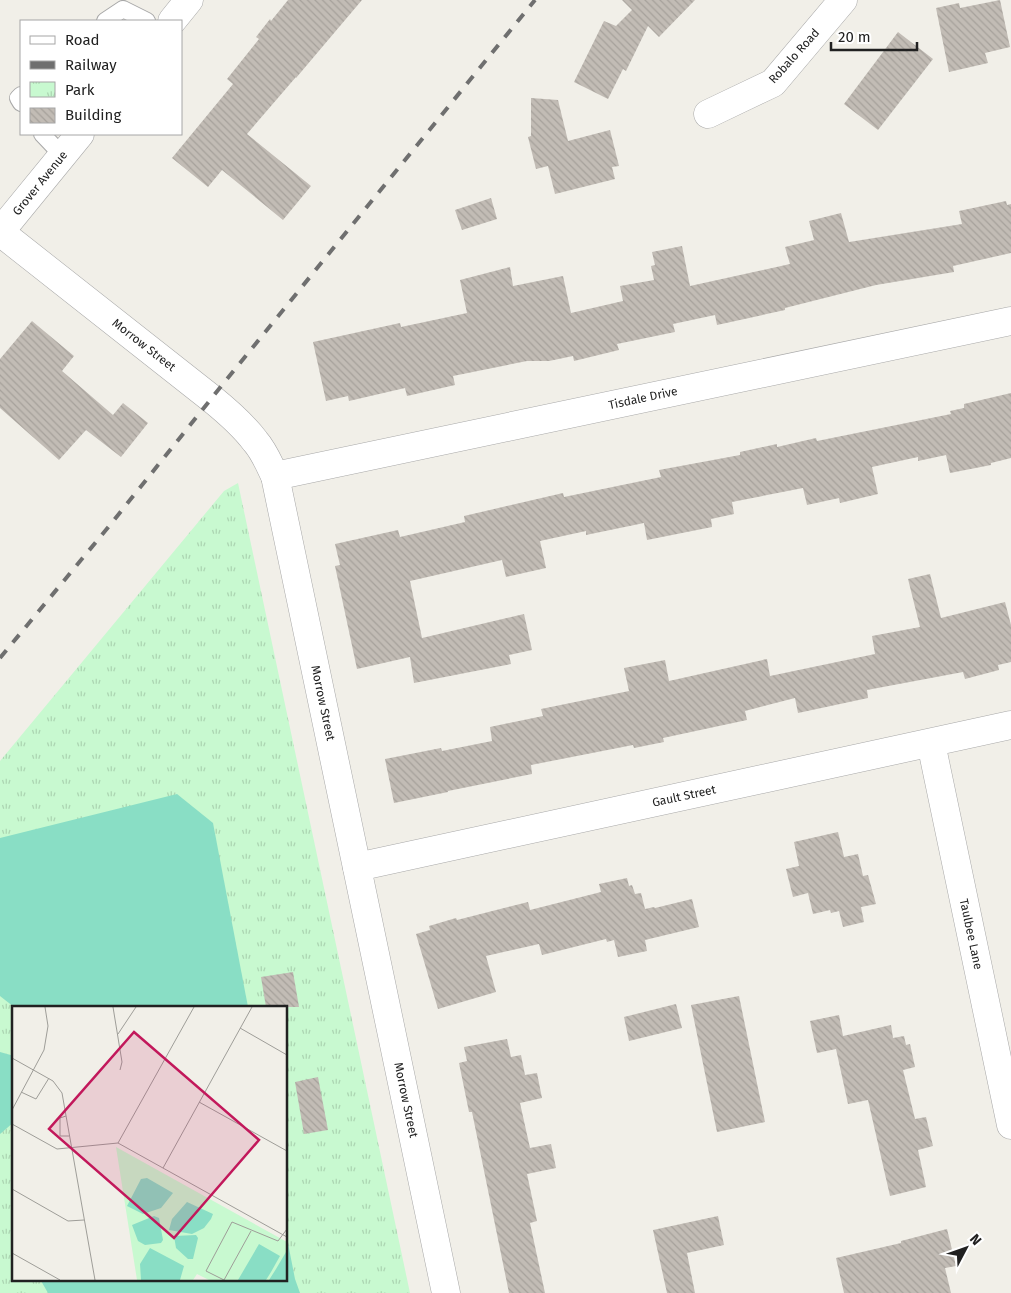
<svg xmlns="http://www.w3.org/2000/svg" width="1011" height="1293" font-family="'Fira Sans',sans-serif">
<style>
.park{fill:url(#park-tufts);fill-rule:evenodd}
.pitch{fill:#89dec5}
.building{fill:url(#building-back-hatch)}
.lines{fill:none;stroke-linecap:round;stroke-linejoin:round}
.service-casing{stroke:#a8a8a8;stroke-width:18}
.minor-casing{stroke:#a8a8a8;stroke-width:29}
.tertiary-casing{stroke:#a8a8a8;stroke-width:29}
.service{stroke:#fff;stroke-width:16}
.minor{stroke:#fff;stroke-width:28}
.tertiary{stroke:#fff;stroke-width:28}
.rail{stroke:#6f6f6f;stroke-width:4;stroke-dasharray:10 10;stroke-linecap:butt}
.labels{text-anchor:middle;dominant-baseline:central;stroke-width:5;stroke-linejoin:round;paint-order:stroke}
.street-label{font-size:12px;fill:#212121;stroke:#fff}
.inset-road{fill:none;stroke:#9e9d98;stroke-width:1}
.view{fill:#c2185b;fill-opacity:0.15;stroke:#c2185b;stroke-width:2.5}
.inset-edge{fill:none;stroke:#212121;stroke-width:2.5}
</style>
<defs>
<pattern id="park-tufts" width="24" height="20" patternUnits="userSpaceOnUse" patternTransform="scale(1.25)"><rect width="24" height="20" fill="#c8f9d0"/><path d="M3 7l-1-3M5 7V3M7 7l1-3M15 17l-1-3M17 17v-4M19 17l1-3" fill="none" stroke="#acd5b2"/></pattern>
<pattern id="building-back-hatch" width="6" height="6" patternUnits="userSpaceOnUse" patternTransform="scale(1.25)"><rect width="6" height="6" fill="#c2bcb5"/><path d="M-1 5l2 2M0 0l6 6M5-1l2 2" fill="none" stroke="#a6a19b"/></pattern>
</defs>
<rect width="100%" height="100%" fill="#f1efe8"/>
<path class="park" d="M238 483 410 1293H0V761L224 491ZM14 1007H286V1279H14Z"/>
<g class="pitch">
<path d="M177 794 213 823 248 1007H14L0 996V838Z"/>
<path d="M0 1052 14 1056V1122L0 1134Z"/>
<path d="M286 1233 295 1279 300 1293H48L40 1279H286Z"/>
</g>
<g class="building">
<path d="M288 0H362L296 78V77L247 134 311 186 283 220 222 170 208 187 172 158 233 84 227 79 259 39 256 37 270 19 271 21Z"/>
<path d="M622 0H695L659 37 648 26 626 71 623 69 608 99 574 82 604 21 616 26 632 10Z"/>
<path d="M1000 0 1010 47 985 53 988 63 949 72 936 8 959 3 960 8Z"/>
<path d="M898 32 933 59 878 130 844 104Z"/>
<path d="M531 98 558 100 568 141 610 130 619 166 612 167 615 179 555 194 548 166 536 169 528 137 531 136Z"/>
<path d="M491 198 497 219 462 230 455 210Z"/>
<path d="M1006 201 1007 205 1011 204V253L953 266 954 272 876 285 785 308V310L717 325 715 315 673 324 675 332 617 344 619 350 574 361 573 356 549 361H527L453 376 455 385 407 396 405 388 349 401 348 396 326 401 313 342 400 323 401 327 467 313 460 280 510 267 513 286 563 276 571 313 623 301 620 286 654 280 651 266 655 265 652 252 682 246 690 286 790 264 785 247 814 240 809 221 841 213 849 242 962 224 959 211Z"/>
<path d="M32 321 74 356 62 371 113 415 123 403 148 423 121 457 86 430 59 460 0 408V359Z"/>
<path d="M1011 393V458L991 463V465L950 473 946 455 918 461V457L872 467 878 494 840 503 839 498 807 505 803 488 732 502 734 514 711 519 712 527 647 540 644 523 586 535V531L540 541 546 568 506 577 502 560 410 581 422 638 524 614 532 650 509 655 511 664 414 683 410 657 357 669 335 566 340 565 335 544 398 530 400 537 465 522 464 516 563 493 564 497 661 477 659 470 740 455V452L777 444V447L816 438 817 441 951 414 950 411 964 408V404Z"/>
<path d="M930 574 941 618 1005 602 1011 625V662L998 665 999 670 965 679 963 672 867 690 868 698 798 713 795 698 745 711 747 720 663 738 664 742 634 748 633 745 531 765 532 774 448 791V792L394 803 385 759 441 748 442 751 492 741 490 727 543 716 541 709 629 691 624 668 665 660 669 681 767 659 770 676 875 654 872 636 920 627 908 579Z"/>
<path d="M838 832 844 857 858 854 863 876 868 875 876 904 861 907 864 922 843 927 839 911 831 913 830 910 813 914 808 893 793 897 786 869 799 866 794 842Z"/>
<path d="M627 878 629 886 632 885 635 894 641 893 645 909 654 907 655 908 692 899 699 927 645 940 647 951 618 957 614 940 607 942 606 939 542 955 539 944 486 956 496 992 438 1009 416 934 430 930 429 926 456 918 457 920 528 902 530 910 601 892 599 884Z"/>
<path d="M293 972 299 1007H266L261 977Z"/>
<path d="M739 996 765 1122 717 1132 691 1005Z"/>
<path d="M676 1004 682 1028 629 1041 624 1017Z"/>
<path d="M839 1015 843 1036 891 1025 893 1038 904 1036 906 1045 910 1044 915 1067 903 1070 915 1119 926 1117 933 1146 918 1150 926 1187 890 1196 868 1100 848 1104 836 1049 817 1053 810 1021Z"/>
<path d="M507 1039 511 1057 521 1055 525 1075 537 1073 542 1098 520 1103 530 1148 551 1144 556 1168 527 1174 537 1221 530 1223 545 1293H509L472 1112H469L459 1063 467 1061 464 1047Z"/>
<path d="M318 1077 328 1130 304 1134 295 1082Z"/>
<path d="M718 1216 724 1245 687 1253 695 1293H667L653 1230Z"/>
<path d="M947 1229 956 1266 945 1268 951 1293H844L836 1258 901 1243V1241Z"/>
</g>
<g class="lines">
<g class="service-casing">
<g id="service">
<path d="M105 21 123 9 147 21"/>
<path d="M21 95 18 98 21 103"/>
<path d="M42 134 62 155"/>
</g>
</g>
<g class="minor-casing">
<g id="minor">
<path d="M172 21 189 0"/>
<path d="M708 114 773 83 843 0"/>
<path d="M0 232 80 134"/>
<path d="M275 476 1011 321"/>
<path d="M931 743 1011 1125"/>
<path d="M357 867 1011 725"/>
</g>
</g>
<g class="tertiary-casing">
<path id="tertiary" d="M0 232 212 399C228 412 243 425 255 441 264 451 269 464 275 476L446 1293"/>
</g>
<use href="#service" class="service"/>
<use href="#minor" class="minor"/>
<use href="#tertiary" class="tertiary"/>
<path class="rail" d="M0 658 110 525 227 379 535 0"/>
</g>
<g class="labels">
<g class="street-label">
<text transform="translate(794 56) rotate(-48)">Robalo Road</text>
<text transform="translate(40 183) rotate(-51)">Grover Avenue</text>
<text transform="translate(144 345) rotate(38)">Morrow Street</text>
<text transform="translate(643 398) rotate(-12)">Tisdale Drive</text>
<text transform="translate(323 703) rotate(78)">Morrow Street</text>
<text transform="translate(684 796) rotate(-12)">Gault Street</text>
<text transform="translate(971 934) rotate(78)">Taulbee Lane</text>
<text transform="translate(406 1100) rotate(78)">Morrow Street</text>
</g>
</g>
<g transform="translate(12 1006)">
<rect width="275" height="275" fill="#f1efe8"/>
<path d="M104 141 275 236V274H197L185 268 181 274H125Z" fill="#c8f9d0"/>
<path d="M135 172 161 187 149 202 131 208 115 200 129 173ZM175 196 201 208 199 213 192 222 180 228 157 224 160 213ZM142 210 147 212 151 234 149 237 133 239 126 235 120 219ZM184 229 186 232 181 253H176L164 242 162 230ZM247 238 268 250 259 266 254 274H226ZM138 242 172 260 168 274H129L128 258ZM274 246 275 274H257L264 263Z" fill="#89dec5"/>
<path class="inset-road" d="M101 1 110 56 108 64M228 22 275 49M106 28 124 1M0 52 41 75 50 87 83 274M9 86 24 93 37 72M187 96 275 145M0 104 32 44 36 20 33 1M54 110 48 112V130H57M0 118 45 143 106 137 275 231M106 137 182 1M151 162 240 1M0 183 56 215 72 214M239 225 212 274 194 265 220 216 266 235 275 223M0 247 48 274"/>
<path class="view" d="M122 26 247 134 162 232 37 123Z"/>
<rect width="275" height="275" class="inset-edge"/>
</g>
<rect x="20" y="20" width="162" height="115" fill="#ffffff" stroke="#a6a6a6"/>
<rect x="30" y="36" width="25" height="8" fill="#ffffff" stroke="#a6a6a6"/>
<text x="65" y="45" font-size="15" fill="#212121">Road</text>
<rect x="30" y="61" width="25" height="8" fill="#6f6f6f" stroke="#a6a6a6"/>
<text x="65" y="70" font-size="15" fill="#212121">Railway</text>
<rect x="30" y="82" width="25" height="15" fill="url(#park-tufts)" stroke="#a6a6a6"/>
<text x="65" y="95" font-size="15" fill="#212121">Park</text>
<rect x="30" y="108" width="25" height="15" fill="url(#building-back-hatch)" stroke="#a6a6a6"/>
<text x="65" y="120" font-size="15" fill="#212121">Building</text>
<g transform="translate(966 1248) rotate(49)" stroke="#ffffff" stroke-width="4" paint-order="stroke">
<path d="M0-4L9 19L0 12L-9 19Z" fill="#212121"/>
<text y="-8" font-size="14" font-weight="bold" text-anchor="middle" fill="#212121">N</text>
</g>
<path d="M831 42v8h86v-8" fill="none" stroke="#212121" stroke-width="2.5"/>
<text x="838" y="42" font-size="15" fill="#212121" stroke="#ffffff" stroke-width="4" paint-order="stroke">20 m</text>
</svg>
